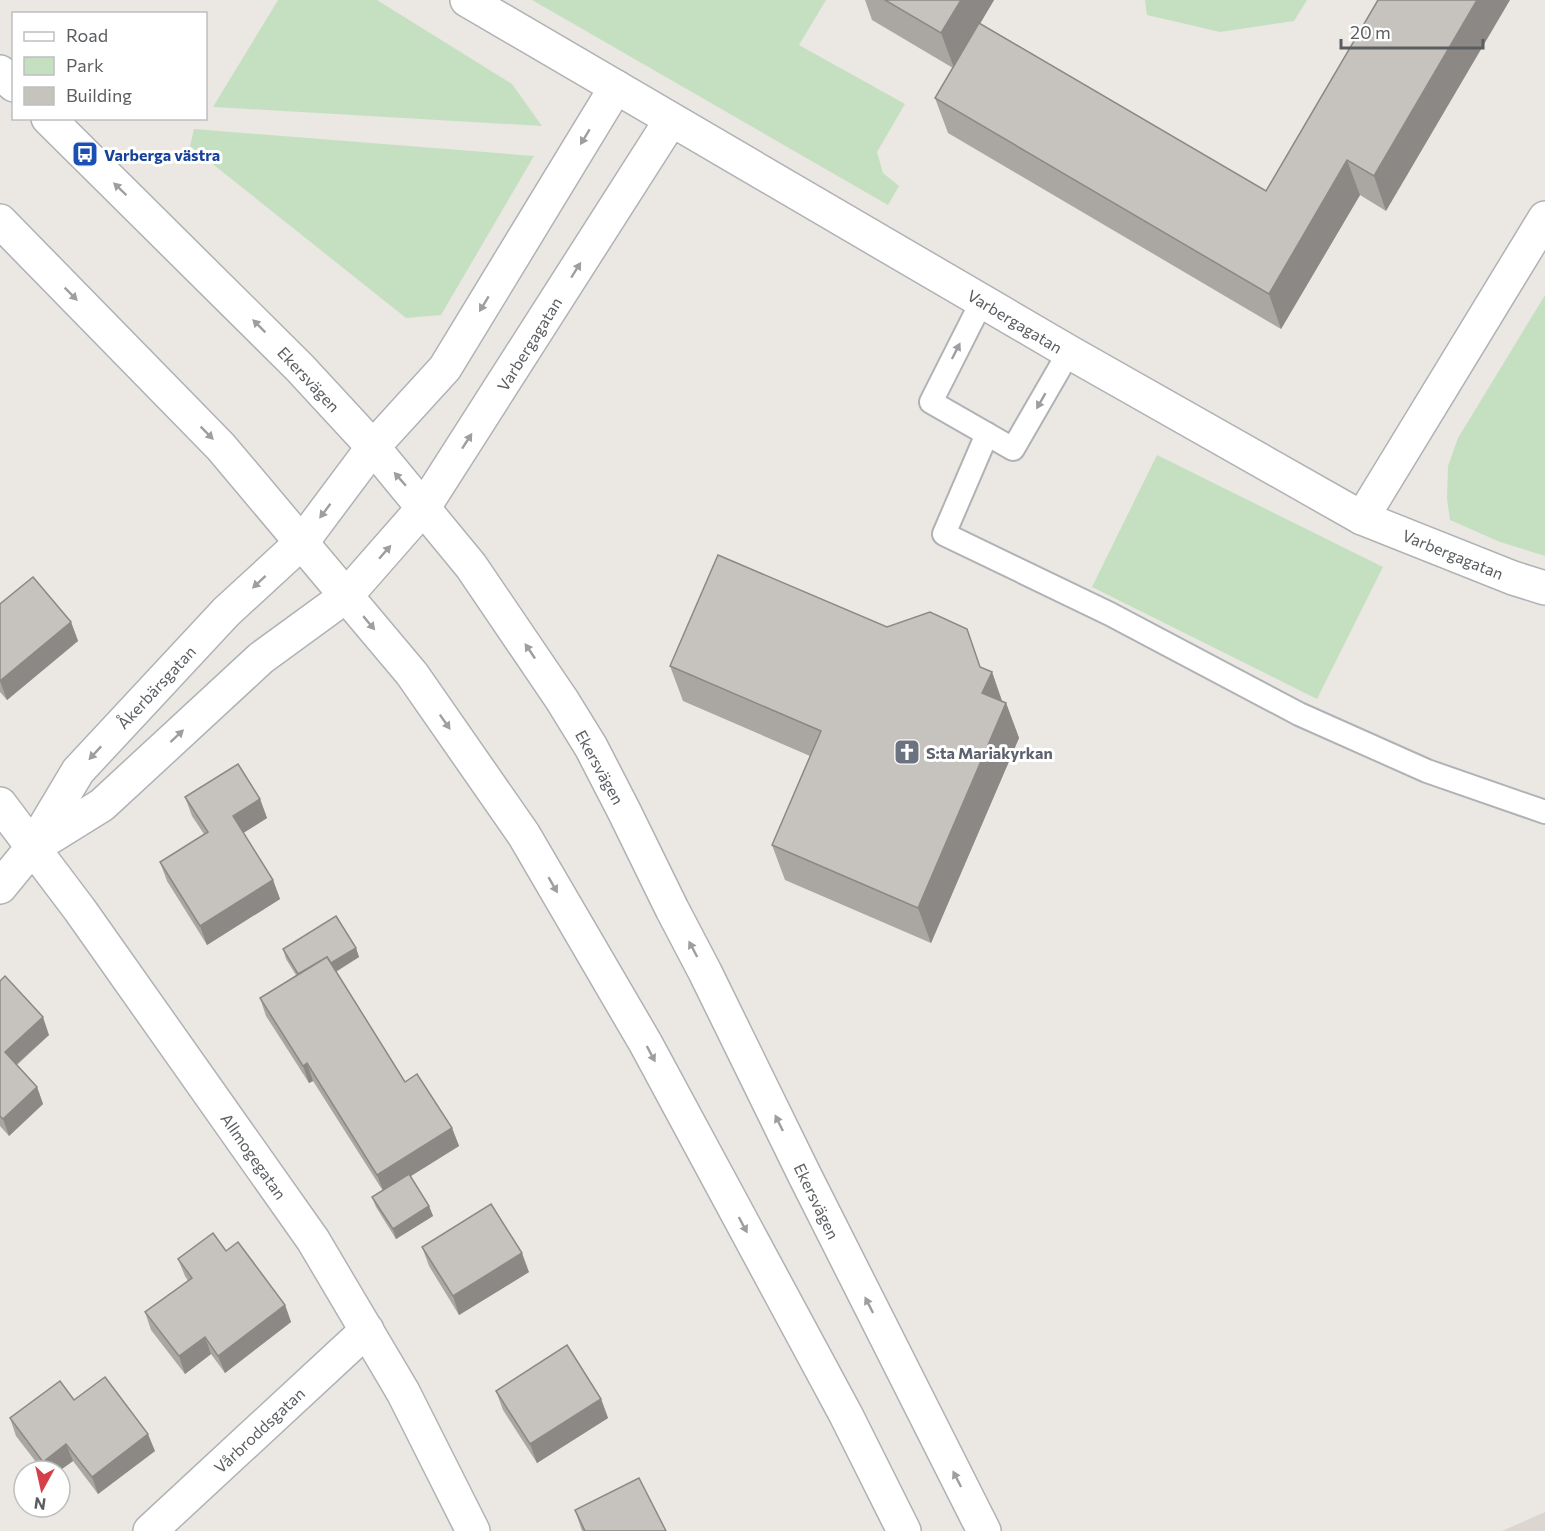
<svg xmlns="http://www.w3.org/2000/svg" width="1545" height="1531" font-family="Commissioner,sans-serif">
<style>
.education{fill:#dbd7d0}
.green{fill:#c5e0c1}
.lines{fill:none;stroke-linecap:round;stroke-linejoin:round}
.service-casing{stroke:#afb3b6;stroke-width:26}
.minor-casing{stroke:#afb3b6;stroke-width:36}
.secondary-casing{stroke:#aeb2b5;stroke-width:36}
.service{stroke:#fff;stroke-width:22}
.minor{stroke:#fff;stroke-width:33}
.secondary{stroke:#fff;stroke-width:33}
.wall{fill:#aaa7a3}
.shaded-wall{fill:#8b8885}
.building{fill:#c6c2be;stroke:#8b8885;stroke-width:1.5}
.oneway{fill:#9c9ea0}
.labels{text-anchor:middle;dominant-baseline:central;stroke-width:6;stroke-linejoin:round;paint-order:stroke}
.transit-label{font-size:16px;font-weight:bold;fill:#164399;stroke:#fff;text-anchor:start}
.street-label{font-size:16px;fill:#5a5e61;stroke:#fff}
.worship-label{font-size:16px;font-weight:bold;fill:#5b616d;stroke:#fff;text-anchor:start}
</style>
<rect width="100%" height="100%" fill="#ebe7e2"/>
<path class="education" d="M1545 1512V1531H1502Z"/>
<g class="green">
<path d="M278 0H377L512 84 542 126 213 107Z"/>
<path d="M532 0H826L799 45 905 104 877 152 883 173 899 186 888 205Z"/>
<path d="M1145 0H1307L1294 21 1220 32 1147 15Z"/>
<path d="M194 129 534 156 441 315 406 318 190 146Z"/>
<path d="M1545 295V556L1500 542 1450 520 1447 498 1448 466 1458 438Z"/>
<path d="M1157 455 1383 567 1317 699 1092 587Z"/>
</g>
<g class="lines">
<g class="service-casing">
<g id="service">
<path d="M982 301 931 402 1013 449 1069 352"/>
<path d="M987 434 944 534 1110 614 1299 714 1427 771 1545 812"/>
</g>
</g>
<g class="minor-casing">
<g id="minor">
<path d="M467 0 1069 352 1362 518 1513 578 1545 588"/>
<path d="M373 447 445 368 616 87"/>
<path d="M424 507 671 120"/>
<path d="M1362 518 1545 218"/>
<path d="M0 804 80 910 313 1240 403 1392 473 1531"/>
<path d="M36 846 102 805 261 658 346 596"/>
<path d="M0 887 32 848 78 771 226 612 302 542"/>
<path d="M150 1531 367 1330"/>
</g>
</g>
<g class="secondary-casing">
<g id="secondary">
<path d="M0 72 14 85"/>
<path d="M48 118 300 368 373 447 471 566 562 700 591 747 624 811 672 909 705 972 805 1176 984 1531"/>
<path d="M0 221 221 447 412 674 524 835 646 1044 846 1415 904 1531"/>
<path d="M302 542 373 447"/>
<path d="M346 596 424 507"/>
</g>
</g>
<use href="#service" class="service"/>
<use href="#minor" class="minor"/>
<use href="#secondary" class="secondary"/>
</g>
<g class="wall">
<path d="M865 0H994L980 23 1266 191 1378 0 1386 211 1360 195 1281 329 948 133 935 98 953 68 872 20Z"/>
<path d="M0 604 71 622 78 641 7 700 0 692Z"/>
<path d="M670 666 992 672 1002 701 1006 703 1019 738 931 943 785 880 772 845 810 756 683 701Z"/>
<path d="M185 797 260 799 267 818 243 833 273 880 280 899 207 945 167 881 160 862 204 834 192 816Z"/>
<path d="M356 948 359 957 336 972 405 1082 452 1128 459 1146 410 1176 429 1206 433 1216 396 1239 376 1207 372 1197 383 1191 313 1081 309 1083 266 1016 260 998 296 975 286 959 283 949Z"/>
<path d="M0 981 49 1035 17 1065 37 1087 43 1104 9 1136 0 1126Z"/>
<path d="M422 1247 529 1272 459 1315 429 1266Z"/>
<path d="M226 1251 285 1305 291 1322 225 1373 211 1354 185 1374 151 1330 145 1312 188 1281 185 1276 178 1259Z"/>
<path d="M496 1391 601 1399 608 1418 537 1463 503 1410Z"/>
<path d="M74 1400 155 1451 98 1494 73 1461 59 1471H43L16 1436 10 1418Z"/>
<path d="M575 1510 666 1531H582Z"/>
</g>
<g class="shaded-wall">
<path d="M961 0H994L954 68 941 33Z"/>
<path d="M1477 0H1510L1386 211 1374 176Z"/>
<path d="M1347 160 1360 195 1281 329 1269 294Z"/>
<path d="M71 622 78 641 7 700 0 681Z"/>
<path d="M992 672 1004 707 982 693Z"/>
<path d="M1006 703 1019 738 931 943 918 908Z"/>
<path d="M260 799 267 818 240 835 233 816Z"/>
<path d="M273 880 280 899 207 945 200 926Z"/>
<path d="M356 948 359 957 306 990 302 981Z"/>
<path d="M43 1017 49 1035 11 1069 5 1052Z"/>
<path d="M307 1063 313 1081 309 1083 303 1066Z"/>
<path d="M37 1087 43 1104 9 1136 3 1119Z"/>
<path d="M452 1128 459 1146 384 1193 377 1175Z"/>
<path d="M429 1206 433 1216 396 1239 393 1229Z"/>
<path d="M522 1253 529 1272 459 1315 453 1296Z"/>
<path d="M285 1305 291 1322 225 1373 218 1356Z"/>
<path d="M205 1337 211 1354 185 1374 179 1356Z"/>
<path d="M601 1399 608 1418 537 1463 530 1444Z"/>
<path d="M148 1434 155 1451 98 1494 92 1477Z"/>
<path d="M66 1444 73 1461 59 1471H47L43 1462Z"/>
</g>
<g class="building">
<path d="M885 0H961L941 33Z"/>
<path d="M1378 0H1477L1374 176 1347 160 1269 294 935 98 979 23 1266 191Z"/>
<path d="M718 555 887 627 930 612 967 629 980 667 992 672 982 693 1006 703 918 908 772 845 821 731 670 666Z"/>
<path d="M33 577 71 622 0 681V604Z"/>
<path d="M238 764 260 799 233 816 273 880 200 926 160 862 208 832 185 797Z"/>
<path d="M336 916 356 948 331 963 327 957 298 974 283 949Z"/>
<path d="M327 957 405 1082 417 1074 452 1128 377 1175 307 1063 303 1066 260 998Z"/>
<path d="M5 976 43 1017 5 1052 37 1087 3 1119 0 1116V981Z"/>
<path d="M409 1174 429 1206 393 1229 372 1197Z"/>
<path d="M491 1204 522 1253 453 1296 422 1247Z"/>
<path d="M213 1233 226 1251 238 1242 285 1305 218 1356 205 1337 179 1356 145 1312 192 1278 178 1259Z"/>
<path d="M567 1345 601 1399 530 1444 496 1391Z"/>
<path d="M105 1377 148 1434 92 1477 66 1444 43 1462 10 1418 60 1381 74 1400Z"/>
<path d="M639 1478 666 1531H585L575 1510Z"/>
</g>
<defs><path id="oneway-solid" d="M-6-.8H1V-3.2L6.5 0L1 3.2V.8H-6Z" transform="scale(1.5)"/></defs>
<g class="oneway">
<use href="#oneway-solid" transform="translate(585 137) rotate(121)"/>
<use href="#oneway-solid" transform="translate(120 189) rotate(-136)"/>
<use href="#oneway-solid" transform="translate(576 270) rotate(-58)"/>
<use href="#oneway-solid" transform="translate(71 294) rotate(45)"/>
<use href="#oneway-solid" transform="translate(484 304) rotate(121)"/>
<use href="#oneway-solid" transform="translate(259 326) rotate(-135)"/>
<use href="#oneway-solid" transform="translate(956 351) rotate(-63)"/>
<use href="#oneway-solid" transform="translate(1041 401) rotate(120)"/>
<use href="#oneway-solid" transform="translate(207 433) rotate(45)"/>
<use href="#oneway-solid" transform="translate(467 441) rotate(-57)"/>
<use href="#oneway-solid" transform="translate(400 479) rotate(-131)"/>
<use href="#oneway-solid" transform="translate(325 511) rotate(127)"/>
<use href="#oneway-solid" transform="translate(385 552) rotate(-49)"/>
<use href="#oneway-solid" transform="translate(259 582) rotate(137)"/>
<use href="#oneway-solid" transform="translate(369 623) rotate(50)"/>
<use href="#oneway-solid" transform="translate(530 651) rotate(-124)"/>
<use href="#oneway-solid" transform="translate(445 722) rotate(55)"/>
<use href="#oneway-solid" transform="translate(177 736) rotate(-43)"/>
<use href="#oneway-solid" transform="translate(95 753) rotate(133)"/>
<use href="#oneway-solid" transform="translate(553 885) rotate(60)"/>
<use href="#oneway-solid" transform="translate(693 949) rotate(-118)"/>
<use href="#oneway-solid" transform="translate(651 1054) rotate(62)"/>
<use href="#oneway-solid" transform="translate(779 1123) rotate(-116)"/>
<use href="#oneway-solid" transform="translate(743 1225) rotate(62)"/>
<use href="#oneway-solid" transform="translate(869 1305) rotate(-117)"/>
<use href="#oneway-solid" transform="translate(957 1479) rotate(-117)"/>
</g>
<defs>
<g id="bus-square" transform="scale(1.35)"><rect x="-9" y="-9" width="18" height="18" rx="4" fill="#1a4fb4" stroke="#fff"/><path d="M-5-6H5V4H4V6H2V4H-2V6H-4V4H-5ZM-3.5-4V0h7V-4ZM-3.5 1.2v1.5H-2V1.2ZM2 1.2v1.5H3.5V1.2Z" fill="#fff"/></g>
<g id="church-square" transform="scale(1.35)"><rect x="-9" y="-9" width="18" height="18" rx="4" fill="#6b7280" stroke="#fff"/><path d="M-1.2-6h2.4v3.5h3.3v2.4h-3.3V6h-2.4V-.1h-3.3v-2.4h3.3Z" fill="#fff"/></g>
</defs>
<g fill-rule="evenodd">
<use href="#bus-square" x="85" y="154"/>
<use href="#church-square" x="907" y="752"/>
</g>
<g class="labels">
<g class="transit-label">
<text x="104" y="154">Varberga västra</text>
</g>
<g class="street-label">
<text transform="translate(1015 321) rotate(31)">Varbergagatan</text>
<text transform="translate(529 344) rotate(-58)">Varbergagatan</text>
<text transform="translate(309 379) rotate(47)">Ekersvägen</text>
<text transform="translate(1453 554) rotate(22)">Varbergagatan</text>
<text transform="translate(156 687) rotate(-47)">Åkerbärsgatan</text>
<text transform="translate(600 767) rotate(61)">Ekersvägen</text>
<text transform="translate(254 1156) rotate(55)">Allmogegatan</text>
<text transform="translate(817 1201) rotate(64)">Ekersvägen</text>
<text transform="translate(259 1430) rotate(-43)">Vårbroddsgatan</text>
</g>
<g class="worship-label">
<text x="926" y="752">S:ta Mariakyrkan</text>
</g>
</g>
<rect x="12" y="12" width="195" height="108" fill="#ffffff" stroke="#bdbfc0" stroke-width="1.5"/>
<rect x="24" y="32" width="30" height="9" fill="#ffffff" stroke="#bdbfc0" stroke-width="1.5"/>
<text x="66" y="42" font-size="18" fill="#5a5e61">Road</text>
<rect x="24" y="57" width="30" height="18" fill="#c5e0c1" stroke="#bdbfc0" stroke-width="1.5"/>
<text x="66" y="72" font-size="18" fill="#5a5e61">Park</text>
<rect x="24" y="87" width="30" height="18" fill="#c6c2be" stroke="#bdbfc0" stroke-width="1.5"/>
<text x="66" y="102" font-size="18" fill="#5a5e61">Building</text>
<g transform="translate(42 1489) rotate(188)"><circle r="28" fill="#ffffff" stroke="#bdbfc0" stroke-width="1.5"/>
<path d="M0-4.5L10 22L0 15L-10 22Z" fill="#d43f4a"/>
<text y="-9" font-size="16" font-weight="bold" text-anchor="middle" fill="#5a5e61">N</text>
</g>
<path d="M1341 39v9h142v-9" fill="none" stroke="#5a5e61" stroke-width="3"/>
<text x="1350" y="39" font-size="18" fill="#5a5e61" stroke="#ffffff" stroke-width="4.5" paint-order="stroke">20 m</text>
</svg>
